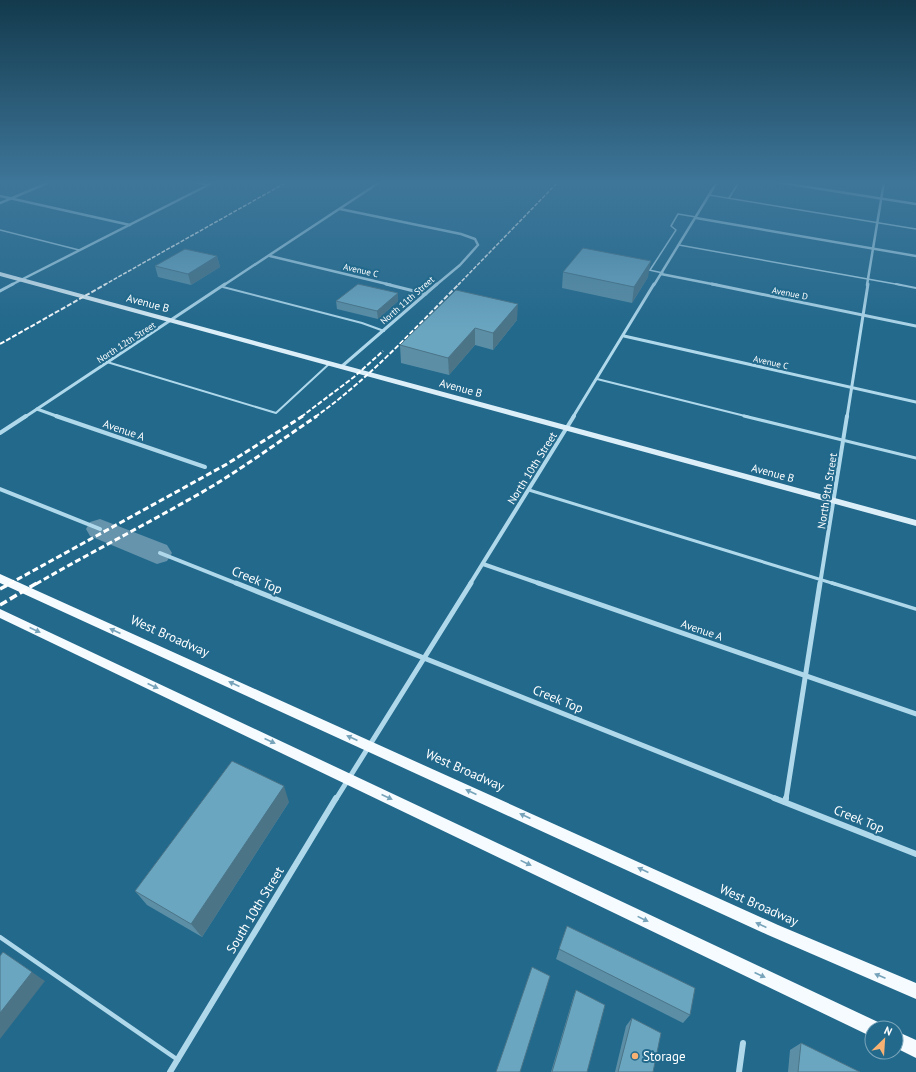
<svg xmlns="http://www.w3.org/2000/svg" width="916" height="1072" font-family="'PT Sans',sans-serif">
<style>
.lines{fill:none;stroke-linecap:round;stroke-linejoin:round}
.river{fill:#6694ac;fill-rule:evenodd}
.lane-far4{stroke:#b0d8eb;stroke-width:1.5}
.lane-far3{stroke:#b0d8eb;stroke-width:2}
.lane-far2{stroke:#b0d8eb;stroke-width:3}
.lane-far1{stroke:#b0d8eb;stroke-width:3.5}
.lane{stroke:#b0d8eb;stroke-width:4.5}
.street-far4{stroke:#b0d8eb;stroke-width:2.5}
.street-far3{stroke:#b0d8eb;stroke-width:3}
.street-far2{stroke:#b0d8eb;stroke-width:4}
.street-far1{stroke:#b0d8eb;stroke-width:5}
.street{stroke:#b0d8eb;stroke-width:6}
.secondary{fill:#dceff9;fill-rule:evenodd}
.primary{fill:#f5fbfe;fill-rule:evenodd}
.rail-far3{stroke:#fff;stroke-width:1.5;stroke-dasharray:4 1.5;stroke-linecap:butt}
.rail-far2{stroke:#fff;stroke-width:2;stroke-dasharray:5 2;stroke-linecap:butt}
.rail-far1{stroke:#fff;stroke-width:3;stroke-dasharray:6 3;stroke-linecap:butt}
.rail{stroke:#fff;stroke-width:3.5;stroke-dasharray:8 3.5;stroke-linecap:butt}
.wall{fill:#5c8fa6}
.shaded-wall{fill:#4b7487}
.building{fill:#6ba6c1;stroke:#4b7487}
.oneway{fill:#76a3ba}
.poi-dot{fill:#f7b273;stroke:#22698c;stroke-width:1.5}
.labels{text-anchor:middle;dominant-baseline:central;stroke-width:4;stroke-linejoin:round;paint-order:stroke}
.far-street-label{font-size:9px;fill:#fff;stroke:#22698c}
.street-label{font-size:11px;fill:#fff;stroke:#22698c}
.near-street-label{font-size:13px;fill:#fff;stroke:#22698c}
.near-poi-label{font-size:13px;fill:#fff;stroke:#22698c;text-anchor:start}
</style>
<rect width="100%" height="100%" fill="#22698c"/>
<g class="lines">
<path class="river" d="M100 519 167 545 172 553 167 561 157 564 90 536 86 529 90 522Z"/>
<g class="lane-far4">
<path d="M709 195 916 229"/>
<path d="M729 198 739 182"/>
<path d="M0 230 79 250"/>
<path d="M679 245 901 285"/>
<path d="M649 270 663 273"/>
<path d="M650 270 676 230 671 226 678 214 696 217"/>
</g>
<g class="lane-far3">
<path d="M896 284 916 288"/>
<path d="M223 287 362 323 384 331"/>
<path d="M107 362 276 413 329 364"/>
<path d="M597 379 749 417"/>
</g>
<g class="lane-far2">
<path d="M744 416 916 458"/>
<path d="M529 490 835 584"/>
</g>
<path class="lane-far1" d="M832 583 916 609"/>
<path class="lane" d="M0 937 178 1060"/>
<g class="street-far4">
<path d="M195 182 208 185"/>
<path d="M776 182 916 204"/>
<path d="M0 196 130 225"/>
<path d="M0 203 50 182"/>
<path d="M340 209 461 234 475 239 478 245 460 265 436 285"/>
<path d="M696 218 916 256"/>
<path d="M270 256 391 285"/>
<path d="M661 274 717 285"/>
<path d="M11 285 214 182"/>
<path d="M224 285 380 182"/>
<path d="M654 285 717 182"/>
<path d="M867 285 884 182"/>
</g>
<g class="street-far3">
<path d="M386 284 426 294"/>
<path d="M712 284 916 326"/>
<path d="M0 291 13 284"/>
<path d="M624 336 916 402"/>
<path d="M341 367 437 284"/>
<path d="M37 409 59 417"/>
<path d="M25 417 225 284"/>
<path d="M573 417 654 284"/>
<path d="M847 417 868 284"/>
</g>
<g class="street-far2">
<path d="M56 416 205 467"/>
<path d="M0 433 26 416"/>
<path d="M0 489 100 529"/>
<path d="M160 553 238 584"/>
<path d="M483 564 541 584"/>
<path d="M470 584 574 416"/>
<path d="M820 584 847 416"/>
</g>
<g class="street-far1">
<path d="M236 583 777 799"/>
<path d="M538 583 916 714"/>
<path d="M336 799 471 583"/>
<path d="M786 799 820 583"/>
</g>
<g class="street">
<path d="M774 798 916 854"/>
<path d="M785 802 786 798"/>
<path d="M170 1072 336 798"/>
<path d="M739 1072 743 1043"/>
</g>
<path class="secondary" d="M0 272 916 520V526L0 276Z"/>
<g class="primary">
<path d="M0 574 778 925 916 983V999L768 935 0 583Z"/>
<path d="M0 609 878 1022 880 1028H872V1036L866 1034 0 618Z"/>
<path d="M896 1031 916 1040V1058L896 1048Z"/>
</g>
<g class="rail-far3">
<path d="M104 285 287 182"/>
<path d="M458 285 558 182"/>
</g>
<g class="rail-far2">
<path d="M0 344 106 284"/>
<path d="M301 417 354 377 383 351"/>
<path d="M315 417C369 379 413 330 459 284"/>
</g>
<g class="rail-far1">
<path d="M9 584 227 464 303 416"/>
<path d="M36 584C86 555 139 528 190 499 234 475 275 444 317 416"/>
</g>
<g class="rail">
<path d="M0 589 11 583"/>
<path d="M0 605 37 583"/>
</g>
</g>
<g class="wall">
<path d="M217 256 220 267 191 285 158 277 155 266Z"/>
<path d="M563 272 648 277 632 303 562 288Z"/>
<path d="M456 290 517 320 493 350 475 345 449 375 401 363 400 345Z"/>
<path d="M336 301H398L378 319 337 309Z"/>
<path d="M289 802 202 937 147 905 135 891Z"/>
<path d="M567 926 690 1015 683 1023 556 959Z"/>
<path d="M576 990 587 1072H551L573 998Z"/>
<path d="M632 1018 653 1072H615L626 1026Z"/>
<path d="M801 1043 860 1072H788L790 1050Z"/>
</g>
<g class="shaded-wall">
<path d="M217 256 220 267 191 285 188 274Z"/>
<path d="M651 261 648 277 632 303 634 287Z"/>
<path d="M398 293V301L378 319 377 311Z"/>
<path d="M518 304 517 320 493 350V333Z"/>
<path d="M475 328V345L449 375 448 358Z"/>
<path d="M284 786 289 802 202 937 191 924Z"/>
<path d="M3 952 45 981 0 1039V1013Z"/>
</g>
<g class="building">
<path d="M583 248 651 261 634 287 563 272Z"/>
<path d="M185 249 217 256 188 274 155 266Z"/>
<path d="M358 284 398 293 377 311 336 301Z"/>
<path d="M456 290 518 304 493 333 475 328 448 358 400 345Z"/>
<path d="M232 761 284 786 191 924 135 891Z"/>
<path d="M567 926 695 988 690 1015 559 949Z"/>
<path d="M3 952 32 972 0 1013V956Z"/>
<path d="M532 967 550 976 520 1072H496Z"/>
<path d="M576 990 605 1005 587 1072H552Z"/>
<path d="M632 1018 661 1033 653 1072H618Z"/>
<path d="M801 1043 860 1072H798Z"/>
</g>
<defs><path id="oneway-solid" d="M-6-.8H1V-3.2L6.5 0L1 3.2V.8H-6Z"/></defs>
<g class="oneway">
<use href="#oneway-solid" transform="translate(35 630) rotate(25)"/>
<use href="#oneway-solid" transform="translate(115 631) rotate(-156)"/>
<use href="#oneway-solid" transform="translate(234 684) rotate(-156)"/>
<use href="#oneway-solid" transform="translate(153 686) rotate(25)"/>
<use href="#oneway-solid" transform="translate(352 738) rotate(-156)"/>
<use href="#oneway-solid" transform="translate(270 741) rotate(25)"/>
<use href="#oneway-solid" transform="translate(471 792) rotate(-156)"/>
<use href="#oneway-solid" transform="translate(387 797) rotate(25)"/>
<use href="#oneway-solid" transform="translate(525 816) rotate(-155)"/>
<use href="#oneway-solid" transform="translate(526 863) rotate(26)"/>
<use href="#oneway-solid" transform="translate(643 870) rotate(-155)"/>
<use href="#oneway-solid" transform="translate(643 919) rotate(26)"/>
<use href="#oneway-solid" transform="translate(761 925) rotate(-155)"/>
<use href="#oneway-solid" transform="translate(760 975) rotate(25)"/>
<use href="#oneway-solid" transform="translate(880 976) rotate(-157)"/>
</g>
<linearGradient id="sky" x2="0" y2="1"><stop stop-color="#133a4d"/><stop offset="0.55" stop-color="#3e7699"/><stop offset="1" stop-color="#3e7699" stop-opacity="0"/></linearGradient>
<rect width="916" height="332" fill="url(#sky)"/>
<circle class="poi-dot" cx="635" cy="1056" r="4"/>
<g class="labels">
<g class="far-street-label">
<text transform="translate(361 270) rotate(13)">Avenue C</text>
<text transform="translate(790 293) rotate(11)">Avenue D</text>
<text transform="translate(407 300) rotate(-41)">North 11th Street</text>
<text transform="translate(126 342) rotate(-33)">North 12th Street</text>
<text transform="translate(771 362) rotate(13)">Avenue C</text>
</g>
<g class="street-label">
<text transform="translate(148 303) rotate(15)">Avenue B</text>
<text transform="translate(461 388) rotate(15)">Avenue B</text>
<text transform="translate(124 430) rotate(19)">Avenue A</text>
<text transform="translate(532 468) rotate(-58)">North 10th Street</text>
<text transform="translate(773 473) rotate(15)">Avenue B</text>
<text transform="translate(827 491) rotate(-81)">North 9th Street</text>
<text transform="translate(702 630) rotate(19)">Avenue A</text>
</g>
<g class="near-street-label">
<text transform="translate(257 580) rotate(22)">Creek Top</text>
<text transform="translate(170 636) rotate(24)">West Broadway</text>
<text transform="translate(558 699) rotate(22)">Creek Top</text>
<text transform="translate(465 770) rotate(24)">West Broadway</text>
<text transform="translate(859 819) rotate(22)">Creek Top</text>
<text transform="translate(759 905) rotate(24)">West Broadway</text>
<text transform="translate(255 910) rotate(-59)">South 10th Street</text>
</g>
<g class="near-poi-label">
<text x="643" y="1056">Storage</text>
</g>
</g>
<g transform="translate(884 1040) rotate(25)"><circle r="19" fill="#22698c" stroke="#7aa5ba"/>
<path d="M0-3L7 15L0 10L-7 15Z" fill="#f7b273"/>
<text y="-6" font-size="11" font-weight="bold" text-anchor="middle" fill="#ffffff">N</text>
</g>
</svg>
